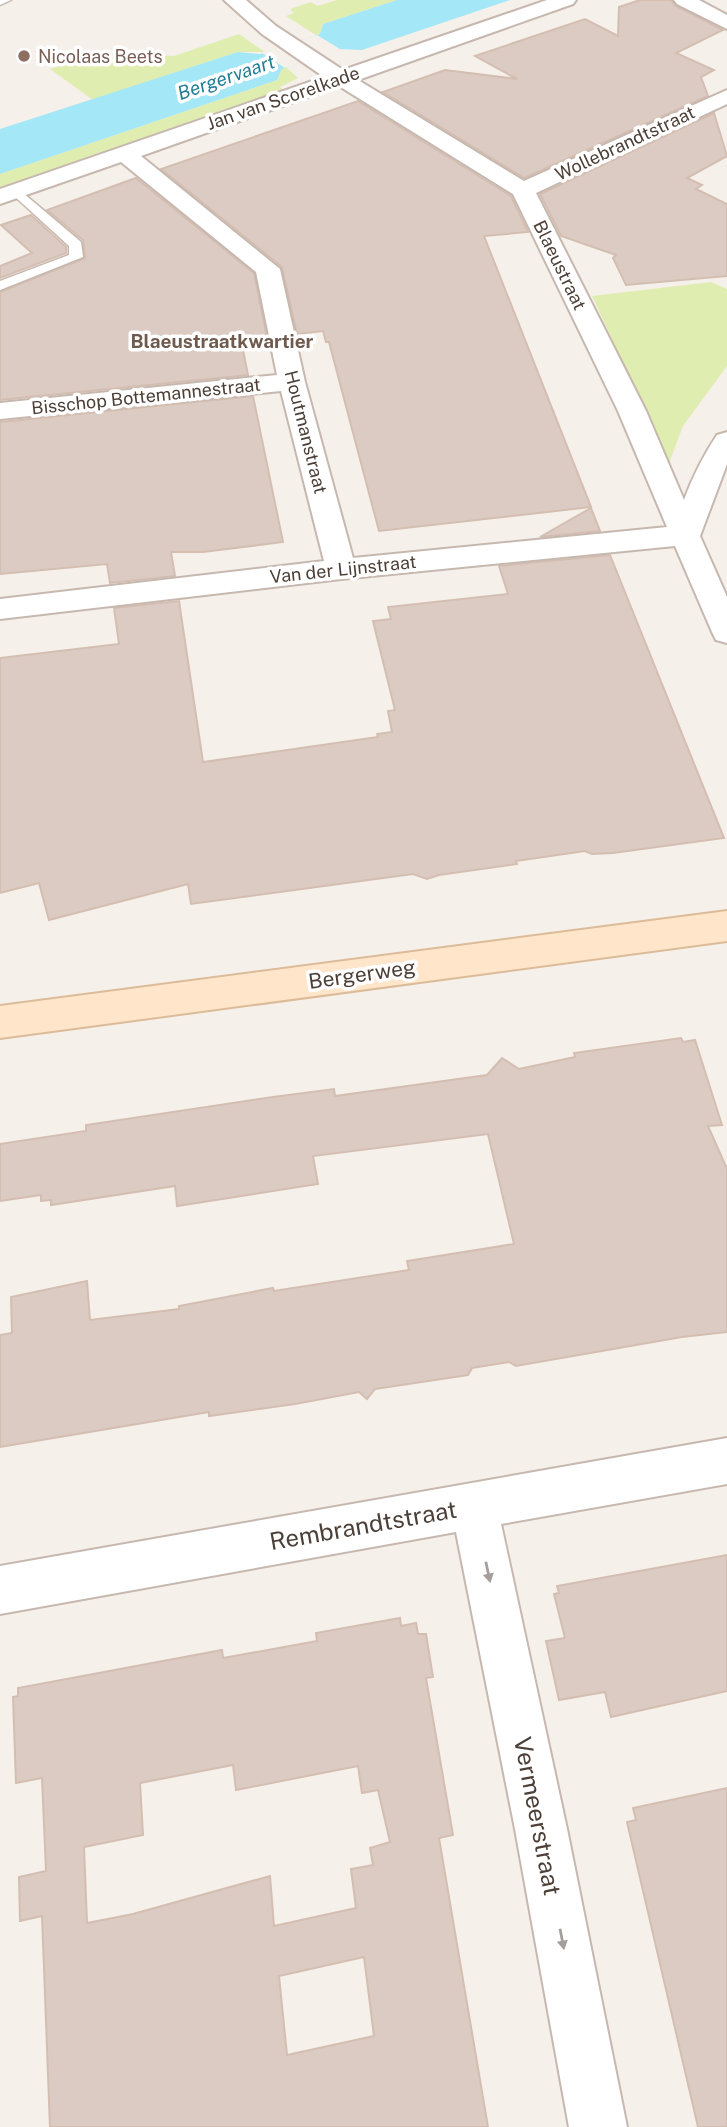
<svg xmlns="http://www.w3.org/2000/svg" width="727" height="2127" font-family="'Public Sans',sans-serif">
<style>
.green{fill:#e0edb1}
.water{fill:#a4e7f6}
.pier{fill:#f6f0ea}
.building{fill:#dccbc2;stroke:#d4beb1;stroke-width:2;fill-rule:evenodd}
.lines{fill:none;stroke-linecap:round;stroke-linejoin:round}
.service-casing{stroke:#c6b8af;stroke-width:3}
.minor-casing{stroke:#c6b8af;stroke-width:4}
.secondary-casing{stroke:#dcbb99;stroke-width:4}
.service{fill:#fff;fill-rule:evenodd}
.minor{fill:#fff;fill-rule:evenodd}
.secondary{fill:#ffe6cb;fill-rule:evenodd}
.oneway{fill:#a59f9b}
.education-dot{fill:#8d6e63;stroke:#fff;stroke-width:2.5}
.labels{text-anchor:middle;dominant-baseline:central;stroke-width:7;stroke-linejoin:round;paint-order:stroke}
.far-education-label{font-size:18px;fill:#785e54;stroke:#fff;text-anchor:start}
.far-street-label{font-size:18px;fill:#4b3f37;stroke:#fff}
.far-water-label{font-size:19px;font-style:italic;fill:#227e94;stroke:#fff}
.far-neighbourhood-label{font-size:19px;font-weight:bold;fill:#6f5a4e;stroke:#fff}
.street-label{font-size:21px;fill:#4b3f37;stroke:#fff}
.near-street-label{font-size:24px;fill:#4b3f37;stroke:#fff}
</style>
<rect width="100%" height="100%" fill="#f6f0ea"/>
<g class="green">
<path d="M337 0H397L323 24 320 34 316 35 286 16 294 13 290 9 311 2 317 6Z"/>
<path d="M239 34 265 52H238L93 100 50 69 103 53 174 56Z"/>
<path d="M286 67 298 78 280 87 284 91 0 189V174L277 80 282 69Z"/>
<path d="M711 282 727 289V366L683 426 669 463 592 296Z"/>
</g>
<path class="water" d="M397 0H510L362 50 338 49 282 69 277 80 0 174V129L238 52 260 54 320 34 323 24Z"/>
<path class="pier" d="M317 35 340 49 285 68 262 53Z"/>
<g class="building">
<path d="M640 0H671L676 6 723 30 676 53 714 70 701 77 708 96 524 178 383 92 445 70 517 79 475 56 585 19 618 36 619 7Z"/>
<path d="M358 101 511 196 528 232 484 236 591 507 379 531 329 342H326L323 331 297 334 282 267 161 169Z"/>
<path d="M714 113 727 156 687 178 702 185 696 189 727 204V276L626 285 613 258 616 255 561 236 540 194Z"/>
<path d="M136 178 254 273 267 337 241 340 248 375 0 400V292L85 258 83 240 47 210Z"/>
<path d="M31 215 66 247V253L0 278V266L32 253 1 225Z"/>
<path d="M253 396 283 542 203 552H171L175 576 110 583 107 564 0 574V422Z"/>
<path d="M591 508 600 531 540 537Z"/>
<path d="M610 555 724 838 613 853 592 854 585 851 516 861 517 864 439 875 427 879 413 874 191 904 188 884 49 920 39 883 0 893V658L119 644 114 608 179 601 203 762 378 737 377 734 392 732 388 711 395 710 373 621 391 619 388 607 508 594 499 566Z"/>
<path d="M681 1038 683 1042 695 1040 722 1125 708 1126 727 1169V1332L682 1337 516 1366 509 1362 472 1368 468 1375 375 1389 367 1399 359 1392 295 1404 209 1416V1412L0 1447V1335L12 1333 11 1297 87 1281 90 1320 179 1309V1306L273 1288 274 1291 409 1270 407 1261 514 1244 488 1134 313 1156 318 1184 177 1206 175 1186 51 1205V1200L41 1201V1195L0 1201V1144L86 1131V1125L273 1097 334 1089 335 1096 487 1075 502 1058 519 1069 575 1057 574 1053Z"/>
<path d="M727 1555V1691L611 1717 605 1692 559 1700 546 1641 565 1638 554 1594 559 1593 557 1586Z"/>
<path d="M400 1618 401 1626 416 1623 418 1634H426L433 1677 426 1678 453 1835 439 1838 488 2127H50L42 1916 20 1921 19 1877 46 1871 42 1778 16 1783 13 1697 18 1696V1688L222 1650 223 1658 317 1641 316 1633ZM233 1765 236 1790 358 1766 362 1793 378 1790 390 1842 370 1848 373 1865 351 1869 356 1908 274 1926 270 1876 133 1914 87 1923 84 1847 143 1835 140 1783ZM364 1957 374 2036 287 2055 279 1976Z"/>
<path d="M727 1788V2127H698L627 1822 636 1820 633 1808Z"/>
</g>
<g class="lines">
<g class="service-casing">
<g id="service">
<path d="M0 0H11L0 5Z"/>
<path d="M16 187 81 242 83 257 0 290V281L69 255V246L12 194V188Z"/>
</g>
</g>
<g class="minor-casing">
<g id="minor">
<path d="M224 0H246L276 26 343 70 547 0H576L573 4 358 80 524 181 727 90V104L536 193 646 411 684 500C693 476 703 456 717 435L727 432V464L700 536 727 597V643L716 640 712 632 675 546 341 579 0 619V599L324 561 281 391 0 419V403L277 375 256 272 121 162 0 204V189L324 77 262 34ZM339 86 513 194 618 411 667 527 353 558 305 382 280 269 141 156Z"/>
<path d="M674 0H699L727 15V29L677 4Z"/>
<path d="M727 1438V1484L501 1524 567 1829 627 2127H569L515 1829 456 1532 0 1614V1566Z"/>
</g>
</g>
<g class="secondary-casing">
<path id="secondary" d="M727 911V941L0 1038V1006Z"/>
</g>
<use href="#service" class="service"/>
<use href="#minor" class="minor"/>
<use href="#secondary" class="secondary"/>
</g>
<defs><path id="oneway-solid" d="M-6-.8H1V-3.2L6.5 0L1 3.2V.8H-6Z" transform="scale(1.75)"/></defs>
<g class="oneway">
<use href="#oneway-solid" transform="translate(488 1572) rotate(78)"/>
<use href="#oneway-solid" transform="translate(562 1939) rotate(79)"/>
</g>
<circle class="education-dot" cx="24" cy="56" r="7"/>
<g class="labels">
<g class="far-education-label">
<text x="38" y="56">Nicolaas Beets</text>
</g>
<g class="far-street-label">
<text transform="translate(283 98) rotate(-19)">Jan van Scorelkade</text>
<text transform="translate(625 143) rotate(-25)">Wollebrandtstraat</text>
<text transform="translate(560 265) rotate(64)">Blaeustraat</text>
<text transform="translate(146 396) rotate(-6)">Bisschop Bottemannestraat</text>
<text transform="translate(306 432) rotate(76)">Houtmanstraat</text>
<text transform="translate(343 569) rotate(-6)">Van der Lijnstraat</text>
</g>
<g class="far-water-label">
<text transform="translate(226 77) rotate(-19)">Bergervaart</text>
</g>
<g class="far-neighbourhood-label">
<text x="222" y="341">Blaeustraatkwartier</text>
</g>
<g class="street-label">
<text transform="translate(362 974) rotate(-8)">Bergerweg</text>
</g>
<g class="near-street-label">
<text transform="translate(363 1525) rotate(-10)">Rembrandtstraat</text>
<text transform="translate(538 1816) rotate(79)">Vermeerstraat</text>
</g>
</g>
</svg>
